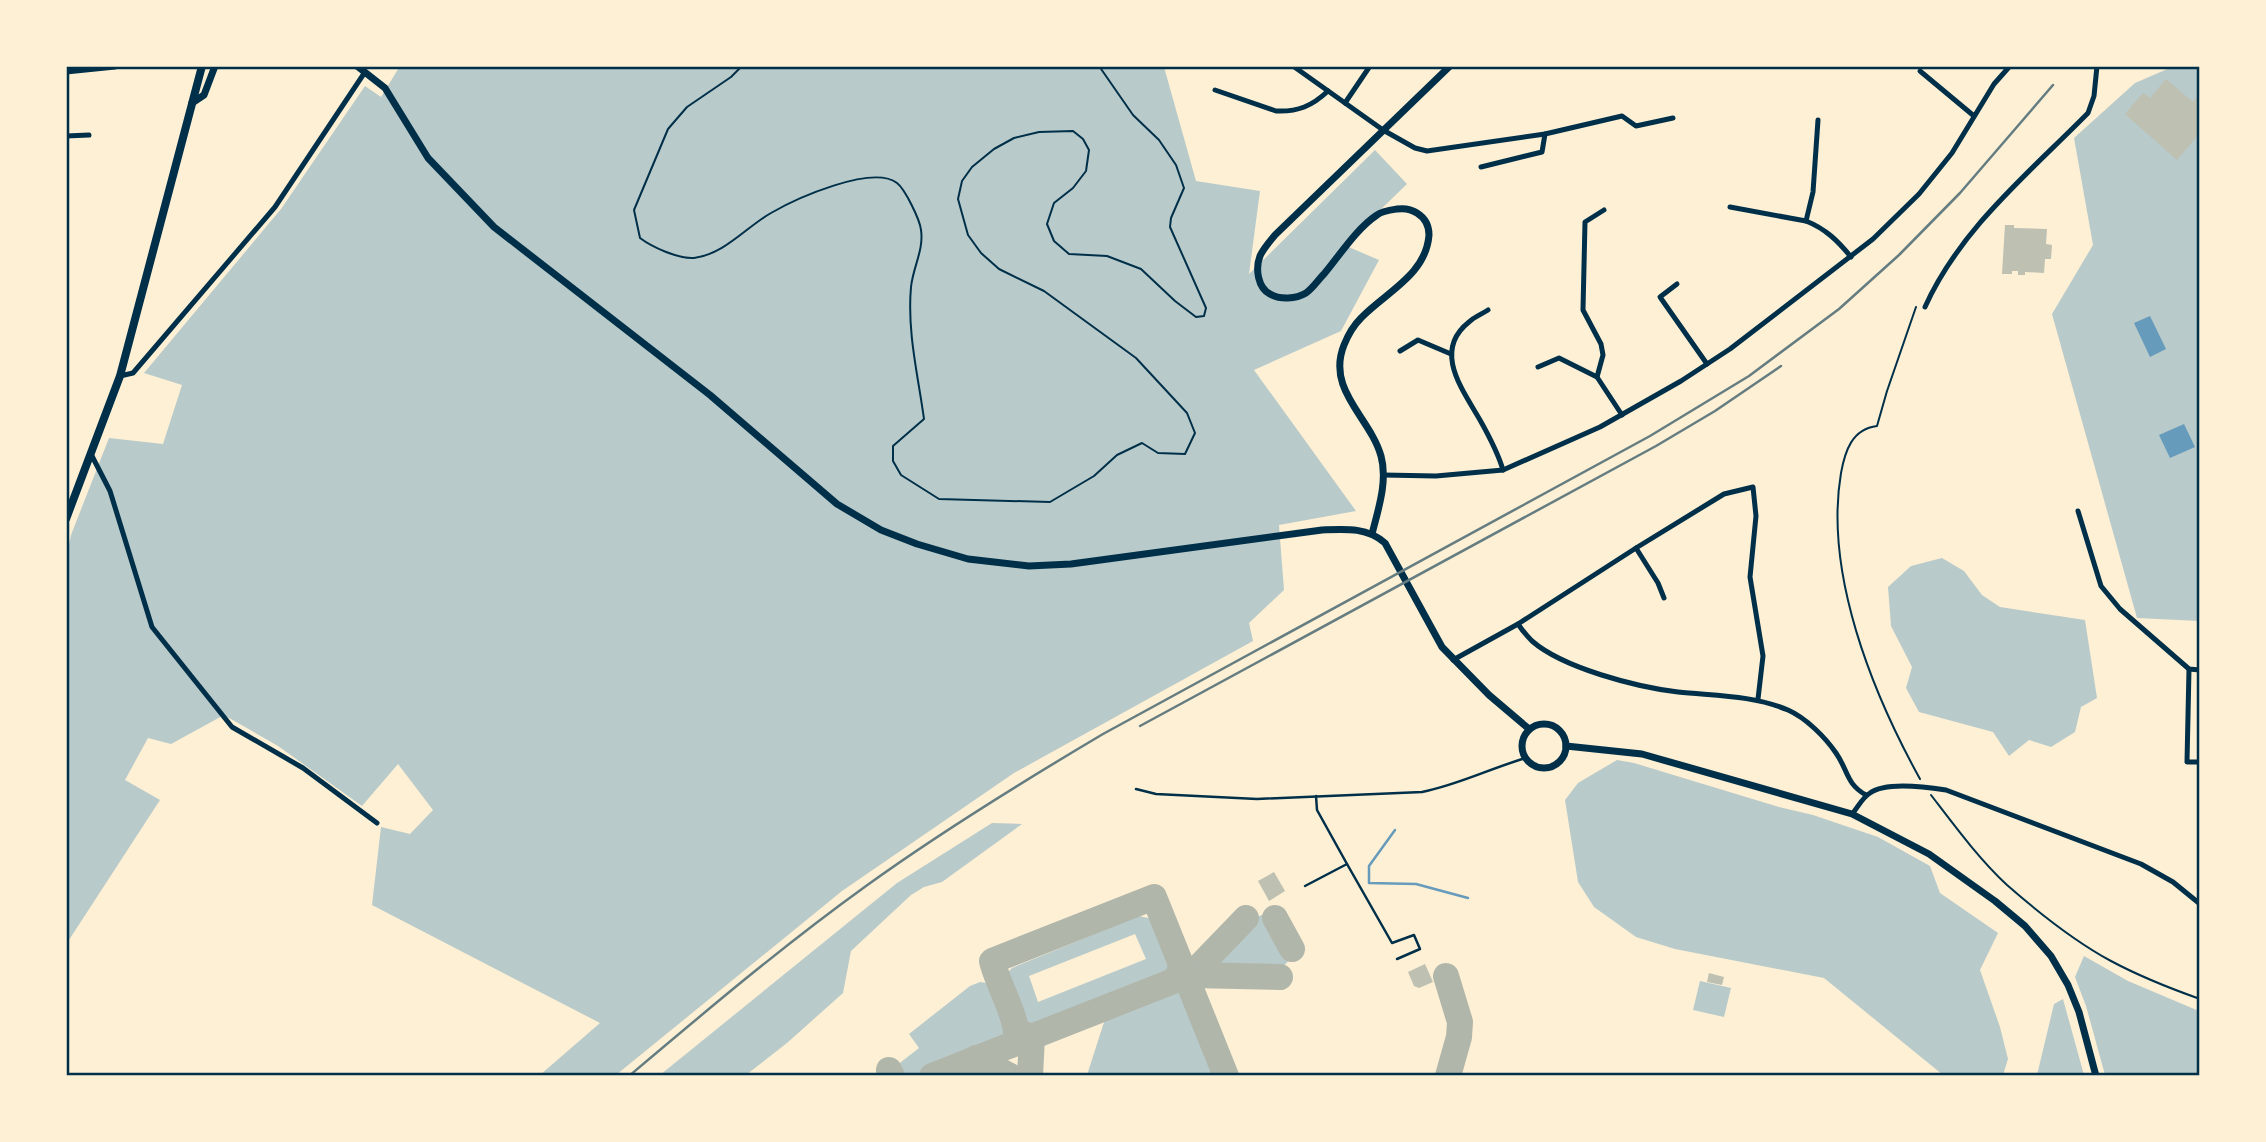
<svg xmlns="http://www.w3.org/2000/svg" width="2266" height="1142" font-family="'Nunito Sans',sans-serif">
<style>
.green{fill:#b9caca;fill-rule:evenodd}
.water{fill:#669bbc}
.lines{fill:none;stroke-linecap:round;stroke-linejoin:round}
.stream{stroke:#669bbc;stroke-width:2.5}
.taxiway{stroke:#b1b6ab;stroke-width:26}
.building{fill:#bec0b2}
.path{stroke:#003049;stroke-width:2}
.service{stroke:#003049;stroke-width:2.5}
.minor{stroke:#003049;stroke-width:5}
.tertiary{stroke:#003049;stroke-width:7}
.secondary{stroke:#003049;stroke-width:8}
.rail{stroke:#657d81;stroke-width:2.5}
.neatline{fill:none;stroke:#003049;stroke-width:2.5}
</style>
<rect width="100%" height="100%" fill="#fdf0d5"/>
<g class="green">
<path d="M400 66 1164 67 1196 181 1260 191 1249 274 1375 150 1407 184 1344 245 1379 260 1341 331 1254 370 1356 511 1279 525 1284 590 1249 623 1253 641 1014 773 842 891 616 1075H540L600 1023 372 905 381 827 410 834 433 810 398 764 362 806 278 746 224 715 171 744 148 738 125 780 160 800 67 943 66 559 71 535 109 438 163 444 182 385 144 373 281 209 365 86 381 97Z"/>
<path d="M2172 67H2196L2200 70 2199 621 2137 618 2052 314 2093 245 2074 138 2135 83Z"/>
<path d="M1942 558 1964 571 1982 595 2000 607 2085 620 2097 698 2081 707 2075 732 2051 747 2029 740 2009 756 1993 732 1919 712 1906 688 1912 667 1891 626 1888 587 1911 566Z"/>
<path d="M1617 760 1634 763 1779 807 1813 815 1878 837 1930 866 1940 893 1998 933 1980 970 2000 1027 2008 1059 2003 1075H1943L1824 978 1675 949 1636 937 1594 907 1578 882 1565 800 1578 783Z"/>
<path d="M992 823 1022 824 942 882 924 887 911 895 851 951 843 993 787 1043 746 1075H660L897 883Z"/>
<path d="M1264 914C1273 918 1293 951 1289 960 1287 963 1282 967 1280 969L1205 966 1248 921Z"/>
<path d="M1139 916 1153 919 1157 924 1173 963 1166 976 1035 1028 1029 1027 1022 1023 1006 984 1007 973 1012 968ZM1135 934 1146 959 1038 1002 1029 976Z"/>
<path d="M2084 956 2128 981 2199 1011V1075H2105L2086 1006 2075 977Z"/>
<path d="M1700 981 1731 988 1724 1017 1693 1010Z"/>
<path d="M980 982 987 983C998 994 1011 1023 1006 1039L918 1075 902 1074 896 1066 919 1048 909 1034 970 986Z"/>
<path d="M1174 990 1182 992 1187 998 1218 1075H1087L1106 1016 1164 992Z"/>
<path d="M2063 999 2084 1075H2037L2054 1004Z"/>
</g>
<g class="water">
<path d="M2150 316 2166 349 2150 357 2134 323Z"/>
<path d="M2184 424 2195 447 2170 458 2159 435Z"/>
</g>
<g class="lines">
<path class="stream" d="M1395 830 1369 866V883L1416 884 1468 898"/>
<g class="taxiway">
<path d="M1275 918 1292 949"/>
<path d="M1191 975 1246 918"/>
<path d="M1185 976 1191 975 1280 977"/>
<path d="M1446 976 1460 1022 1459 1037 1448 1076"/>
<path d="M1018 1030 1025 1035 1032 1036 1030 1076"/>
<path d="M1011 1045 1016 1039C1019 1019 997 983 992 961L1154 897 1226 1076"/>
<path d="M976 1058 1010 1076"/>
<path d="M889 1070 892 1076"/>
<path d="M932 1076 1171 982 1178 976 1181 966"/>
</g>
</g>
<g class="building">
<path d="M2166 79 2193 102 2198 96 2200 98V115L2196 120 2200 123V133L2177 160 2125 114 2143 93 2150 98Z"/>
<path d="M2005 225H2014V228L2047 229 2046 244 2052 245 2051 259H2045L2044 273 2025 272V275H2018V271H2012V274H2002Z"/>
<path d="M1274 872 1285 891 1269 901 1258 881Z"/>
<path d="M1425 964 1433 982 1419 988 1414 986 1408 972Z"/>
<path d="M1709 973 1724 977 1722 985 1707 982Z"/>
</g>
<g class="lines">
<g class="path">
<path d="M742 66 731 77 687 107 668 129 634 210 640 238C652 247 678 259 694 258 725 254 746 227 771 213 795 199 872 164 897 183 905 189 920 220 921 230 924 250 913 267 911 287 907 332 918 375 924 419L893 446V461L901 475 939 499 1050 502 1094 476 1117 455 1142 443 1158 453 1185 454 1195 433 1187 413 1136 358 1044 291 999 269 981 253 968 235 958 199 962 181 972 167 994 149 1014 138 1039 132 1073 131 1083 139 1089 150 1086 171 1073 188 1054 203 1047 224 1054 241 1069 254 1107 256 1141 269 1175 301 1196 317 1204 316 1206 308 1170 227 1171 218 1184 188 1176 165 1159 140 1133 115 1099 66"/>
<path d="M1916 307 1887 391 1877 426C1852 429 1845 451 1841 473 1824 573 1872 692 1920 779"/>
<path d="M1931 795C1954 825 1979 859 2007 885 2039 913 2074 941 2111 961 2139 976 2169 988 2200 999"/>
</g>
<g class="service">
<path d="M1136 789 1156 794 1257 799 1422 792C1458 785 1491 768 1526 758"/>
<path d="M1347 864 1392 943 1414 935 1420 949 1397 959"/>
<path d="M1305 886 1347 864 1317 810 1316 796"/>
</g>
<g class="minor">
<path d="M1293 66 1383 130 1415 148 1427 151 1545 134 1622 116 1636 126 1673 118"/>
<path d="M1920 71 1974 116"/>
<path d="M66 72 115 67"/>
<path d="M1215 90 1276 111C1298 112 1312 106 1328 91"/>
<path d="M1345 103 1370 66"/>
<path d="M66 136 89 135"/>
<path d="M1481 167 1542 152 1545 134"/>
<path d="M1730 207 1806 221C1826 229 1838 241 1851 257"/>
<path d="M1604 210 1585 222 1583 310 1601 344 1603 355 1597 377 1622 415"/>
<path d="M1806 221 1813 192 1818 120"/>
<path d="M1677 284 1660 297 1707 364"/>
<path d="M1925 307C1960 229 2029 173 2088 113L2094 96 2097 66"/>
<path d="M1488 310C1482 314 1474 317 1469 322 1432 351 1463 390 1480 420 1489 436 1498 453 1503 470"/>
<path d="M1400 351 1418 340 1451 354"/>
<path d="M1538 367 1559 358 1597 377"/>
<path d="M120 376 133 373 275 207 365 72"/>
<path d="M92 456 110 491 152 627 232 727 303 768 377 823"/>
<path d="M1383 475 1436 476 1503 470 1600 427 1681 381 1730 349 1873 239 1919 194 1952 153 1994 84 2010 66"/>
<path d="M2078 511 2101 586 2120 609 2189 669 2200 670"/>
<path d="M1636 548 1658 583 1664 598"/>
<path d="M1518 624C1522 630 1527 636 1532 641 1563 668 1636 687 1678 692 1716 696 1752 695 1788 710 1806 718 1825 737 1836 753 1848 770 1846 784 1866 795"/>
<path d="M1453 660 1518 624 1636 548 1724 494 1753 487 1756 516 1750 577 1763 656 1758 699"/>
<path d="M2189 669 2187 762H2200"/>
<path d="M1852 814C1858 807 1862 798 1870 793 1886 781 1927 787 1946 790L2141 864 2173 882 2200 904"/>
</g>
<g class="tertiary">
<path d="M357 66 385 88 428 158 494 227 710 395 837 504 881 530 917 544 968 559 1029 566 1071 564 1322 530C1345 529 1367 527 1385 543L1442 647 1489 695 1529 729"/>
<path d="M192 103 204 95 215 66"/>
<path d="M1372 534C1378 510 1388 481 1381 456 1370 417 1326 390 1344 345 1348 335 1353 326 1361 318 1386 292 1426 275 1429 235 1429 226 1425 218 1417 213 1411 209 1404 208 1397 209 1390 210 1382 211 1377 215 1356 229 1340 255 1324 274 1318 280 1313 288 1306 293 1296 299 1280 300 1270 294 1258 288 1255 269 1260 256 1263 249 1270 241 1275 235L1450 66"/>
<circle cx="1544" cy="746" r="22"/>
<path d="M1566 746 1642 754 1852 814 1929 854 1995 901 2025 926 2051 956 2068 985 2079 1012 2096 1076"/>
</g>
<path class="secondary" d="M66 519 120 376 202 66"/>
<g class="rail">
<path d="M1140 726 1656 446 1715 411 1781 366"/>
<path d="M629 1076C706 1011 784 945 866 886 942 831 1022 782 1103 734L1650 436 1749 376 1839 309 1899 255 1960 193 2053 85"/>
</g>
</g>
<rect width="2266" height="1142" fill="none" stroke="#fdf0d5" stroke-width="136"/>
<rect x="68" y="68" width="2130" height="1006" class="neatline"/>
</svg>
